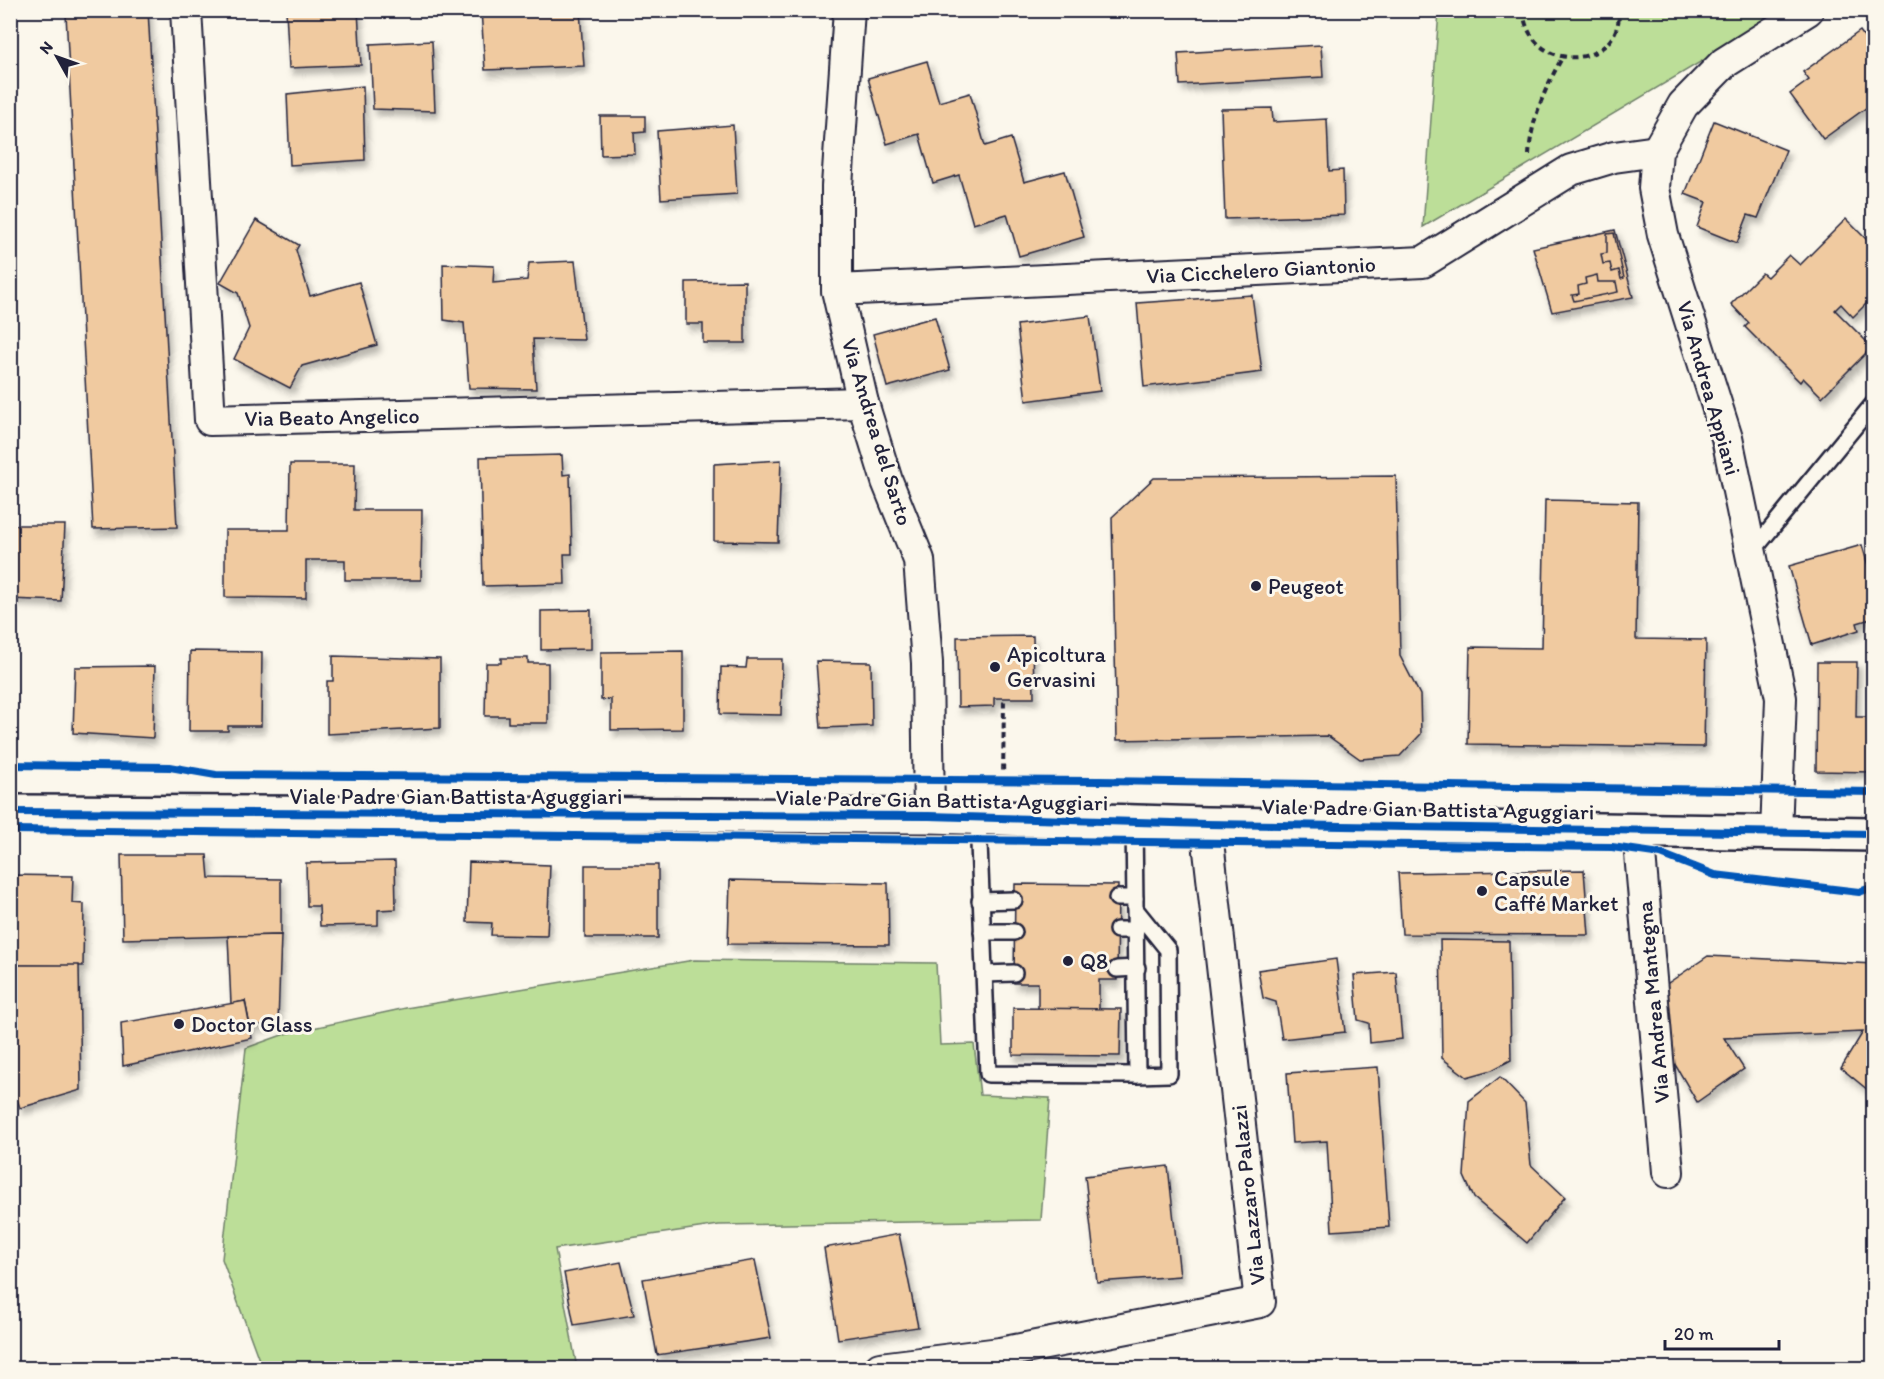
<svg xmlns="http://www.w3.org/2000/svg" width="1884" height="1379" font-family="Itim,sans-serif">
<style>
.green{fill:#bcde98;stroke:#6f806a;stroke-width:1.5}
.building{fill:#f0caa0;stroke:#22223b;stroke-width:1.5;filter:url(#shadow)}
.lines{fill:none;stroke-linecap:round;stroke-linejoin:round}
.service-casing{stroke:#22223b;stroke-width:20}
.minor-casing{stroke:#22223b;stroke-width:34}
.secondary-casing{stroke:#22223b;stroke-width:38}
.path{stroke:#22223b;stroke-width:4;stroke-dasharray:6 4.5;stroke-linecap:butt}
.service{stroke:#fbf7ec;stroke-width:15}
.minor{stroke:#fbf7ec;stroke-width:30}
.secondary{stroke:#fbf7ec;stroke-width:33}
.cycleway-casing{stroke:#fbf7ec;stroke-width:11}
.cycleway{stroke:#0057b8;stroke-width:8}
.poi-dot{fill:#22223b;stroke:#fbf7ec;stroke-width:2}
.labels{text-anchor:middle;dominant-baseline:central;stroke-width:6;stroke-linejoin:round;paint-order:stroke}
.street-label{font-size:22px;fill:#22223b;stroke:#fbf7ec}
.poi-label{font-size:22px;fill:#22223b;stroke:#fbf7ec;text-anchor:start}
</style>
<defs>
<filter id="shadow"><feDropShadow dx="3.5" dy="6" stdDeviation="3" flood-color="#0004"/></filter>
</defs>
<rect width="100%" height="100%" fill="#fbf7ec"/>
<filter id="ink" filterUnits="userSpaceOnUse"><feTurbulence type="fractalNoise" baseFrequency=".0167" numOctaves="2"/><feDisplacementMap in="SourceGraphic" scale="12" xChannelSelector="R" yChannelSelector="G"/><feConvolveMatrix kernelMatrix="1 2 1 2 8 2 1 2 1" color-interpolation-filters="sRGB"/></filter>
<g filter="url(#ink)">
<g class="green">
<path d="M1439 11H1786L1423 227Z"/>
<path d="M694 960 936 963 940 1045 974 1044 980 1095 1050 1098 1041 1220 719 1225 555 1249 577 1368H262L222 1259 246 1048 285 1034 406 1008Z"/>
</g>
<g class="building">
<path d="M100 10H148L177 527 93 529 66 14Z"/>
<path d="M286 10H358L361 65 289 68Z"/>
<path d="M481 10H580L584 66 485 70Z"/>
<path d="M1860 31 1874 50V102L1823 139 1790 94 1809 80 1803 72Z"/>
<path d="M432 41 435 111 373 109 370 44Z"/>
<path d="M1321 45 1323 77 1180 85 1178 53Z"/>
<path d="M927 61 939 102 970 93 985 146 1011 138 1024 182 1065 171 1084 237 1019 256 1007 214 973 224 959 175 933 183 919 134 887 144 868 78Z"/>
<path d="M363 86 365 160 290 165 287 94Z"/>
<path d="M1272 108 1273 122 1327 119 1329 171 1343 170 1344 215 1225 219 1221 109Z"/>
<path d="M600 116H645V132L634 133 635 154 601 155Z"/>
<path d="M1714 121 1786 150 1758 218 1748 215 1737 243 1697 227 1706 202 1685 194Z"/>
<path d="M733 125 737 194 661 199 657 131Z"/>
<path d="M1846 219 1874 247V296L1853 317 1841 304 1835 310 1872 347 1822 397 1803 378 1800 382 1745 327 1749 323 1731 304 1762 273 1767 277 1789 255 1800 265Z"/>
<path d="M256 220 299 245 296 250 310 296 359 282 377 345 302 366 290 388 234 359 249 328 238 293 220 283Z"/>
<path d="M1615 230 1633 297 1552 312 1533 248Z"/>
<path d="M1614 233 1624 278 1621 279 1619 270 1612 272 1610 263 1603 264 1601 254 1607 253V234Z"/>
<path d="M575 261 584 340 533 339 536 389 469 388 464 323 444 320 443 264 494 266 493 283 527 280 529 263Z"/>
<path d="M1597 275 1598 282H1616L1618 292 1574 301 1572 295 1579 294 1578 286 1586 284 1585 278Z"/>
<path d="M745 281V343H703V324H686V282Z"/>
<path d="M1252 295 1262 372 1144 387 1137 303Z"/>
<path d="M1090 316 1100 391 1026 401 1017 325Z"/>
<path d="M935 317 950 370 887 387 873 334Z"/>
<path d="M562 455 563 475 570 474 572 554H564L565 584 483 586 480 457Z"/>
<path d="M781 460 778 542 714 541V464Z"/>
<path d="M290 464H355L354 510H422L421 580H345V560H306V598L225 597V530H289Z"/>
<path d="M1396 476 1400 656 1420 695 1421 734 1400 756 1360 759 1328 736 1117 740 1112 517 1154 478Z"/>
<path d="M1545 500 1638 502 1636 639 1706 640 1704 747 1468 744 1470 647 1542 648Z"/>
<path d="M10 525H65L61 601 10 599Z"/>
<path d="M1862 545 1874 586V618L1857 623 1859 630 1812 645 1789 566Z"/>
<path d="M591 610V649L541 650V611Z"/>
<path d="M1033 636 1034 698H994V706L958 707 957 637Z"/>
<path d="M190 651 262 652 261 726H228V731H189Z"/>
<path d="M683 651V729L611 730V699L601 700V652Z"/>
<path d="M333 656 440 659V728L327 734V681H333Z"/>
<path d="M501 658H528V663H548V723H508V716H485L486 663H501Z"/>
<path d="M747 659H782L781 715 720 714 721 667 746 668Z"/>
<path d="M816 661 871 662 872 726 821 728Z"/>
<path d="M1817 662H1857L1856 717H1874V772L1816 771Z"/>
<path d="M155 666 153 738 73 733 75 667Z"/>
<path d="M121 855H207L209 878 281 879V935L123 939Z"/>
<path d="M395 861 396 909 378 910V925L320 926 319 906H307L306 863Z"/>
<path d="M469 862 550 865 547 936 491 935 492 923 467 922Z"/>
<rect x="585" y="865" width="73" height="73"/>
<path d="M1584 870 1589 935 1402 934 1398 873Z"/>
<path d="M10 875 73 876 72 903 84 904 83 966 10 965Z"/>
<path d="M730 880 888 883 889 945 728 944Z"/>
<path d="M1015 884 1118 885 1117 980H1099V1009H1038V983H1014Z"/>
<path d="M281 935 278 1023 250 1026 245 1001 231 1004 228 936Z"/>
<path d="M1440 940 1509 941 1511 1060 1492 1070 1467 1077 1442 1058Z"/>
<path d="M1708 956 1874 964V1095L1841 1068 1863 1032 1724 1038 1744 1069 1697 1102 1663 1044 1643 1000Z"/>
<path d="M1336 959 1345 1032 1282 1039 1276 1002 1263 998 1258 970Z"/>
<path d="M10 965H79L81 1090 20 1108 10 1078Z"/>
<path d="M1396 972 1402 1039 1370 1043 1369 1023 1358 1020 1354 975Z"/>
<path d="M245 1001 252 1038 123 1066 121 1023Z"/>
<path d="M1013 1008 1121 1009 1120 1056 1013 1055Z"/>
<path d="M1378 1067 1389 1227 1332 1231 1327 1141 1292 1143 1287 1073Z"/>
<path d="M1500 1077 1525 1103 1531 1165 1565 1197 1527 1243 1474 1198 1464 1176 1469 1101Z"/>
<path d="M1168 1166 1180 1276 1097 1282 1085 1176Z"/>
<path d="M899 1234 918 1327 838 1339 824 1248Z"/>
<path d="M755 1260 771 1338 657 1355 643 1279Z"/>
<path d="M621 1262 634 1315 574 1325 564 1273Z"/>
</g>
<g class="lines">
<g class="service-casing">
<g id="service">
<path d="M1751 553 1874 403"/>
<path d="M978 817 988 1074 1137 1075 1134 821"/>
<path d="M1117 898H1135"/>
<path d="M980 901 1014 900"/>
<path d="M1135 909 1168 950 1169 1074 1137 1075"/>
<path d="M1117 930H1136"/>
<path d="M982 932H1014"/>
<path d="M1117 969 1137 968"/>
<path d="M984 974 1014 973"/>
</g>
</g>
<g class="minor-casing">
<g id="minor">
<path d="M186 10 210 420 863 403"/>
<path d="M849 10 837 186V290L863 403 887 481 919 560 927 663 929 816"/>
<path d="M837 290 1423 262 1571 170 1614 157 1657 151"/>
<path d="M1638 831 1668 1172"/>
<path d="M1776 834 1781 698 1727 438 1663 235 1654 188 1657 151 1683 105 1724 63 1808 10"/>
<path d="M880 1368 1000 1353 1260 1302 1206 824"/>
</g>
</g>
<g class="secondary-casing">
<path id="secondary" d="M10 812 929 816 1206 824 1874 834"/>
</g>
<g class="path">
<path d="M1523 10C1529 76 1622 70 1619 10"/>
<path d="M1529 155C1531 120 1545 88 1562 58"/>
<path d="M1003 781 1004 698"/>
</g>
<use href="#service" class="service"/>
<use href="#minor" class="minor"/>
<use href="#secondary" class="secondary"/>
<g class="cycleway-casing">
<g id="cycleway">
<path d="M10 765 170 767 216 775 1100 781 1874 792"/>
<path d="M10 812 929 816 1206 824 1874 834"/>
<path d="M10 830 1612 847 1661 854 1715 875 1859 892 1874 887"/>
</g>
</g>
<use href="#cycleway" class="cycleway"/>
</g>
</g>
<g class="poi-dot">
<circle cx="1256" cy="586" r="6"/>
<circle cx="995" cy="667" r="6"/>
<circle cx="1482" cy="891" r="6"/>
<circle cx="1068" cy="961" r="6"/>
<circle cx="179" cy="1024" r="6"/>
</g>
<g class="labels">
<g class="street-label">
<text transform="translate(1261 270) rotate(-3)">Via Cicchelero Giantonio</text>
<text transform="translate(1709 388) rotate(74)">Via Andrea Appiani</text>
<text transform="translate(332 417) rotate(-1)">Via Beato Angelico</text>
<text transform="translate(877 432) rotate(73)">Via Andrea del Sarto</text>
<text x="456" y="796">Viale Padre Gian Battista Aguggiari</text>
<text transform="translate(942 800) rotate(1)">Viale Padre Gian Battista Aguggiari</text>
<text transform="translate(1428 809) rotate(1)">Viale Padre Gian Battista Aguggiari</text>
<text transform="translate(1653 1002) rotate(-95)">Via Andrea Mantegna</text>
<text transform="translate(1248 1195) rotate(-96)">Via Lazzaro Palazzi</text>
</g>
<g class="poi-label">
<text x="1268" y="586">Peugeot</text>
<text x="1007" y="654">Apicoltura<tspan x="1007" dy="25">Gervasini</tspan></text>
<text x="1494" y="878">Capsule<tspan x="1494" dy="25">Caffé Market</tspan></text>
<text x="1080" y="961">Q8</text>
<text x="191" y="1024">Doctor Glass</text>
</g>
</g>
<rect width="1884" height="1379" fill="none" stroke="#fbf7ec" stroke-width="36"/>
<rect x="18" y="18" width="1848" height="1343" fill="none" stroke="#22223b" stroke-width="2" filter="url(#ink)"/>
<g transform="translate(57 57) rotate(310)" stroke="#fbf7ec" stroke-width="4.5" paint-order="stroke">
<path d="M0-4.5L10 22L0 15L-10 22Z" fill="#22223b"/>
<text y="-9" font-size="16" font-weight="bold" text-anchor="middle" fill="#22223b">N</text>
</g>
<path d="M1665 1340v9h114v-9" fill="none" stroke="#22223b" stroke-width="3"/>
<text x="1674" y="1340" font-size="18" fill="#22223b" stroke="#fbf7ec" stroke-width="4.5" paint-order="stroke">20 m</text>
</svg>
